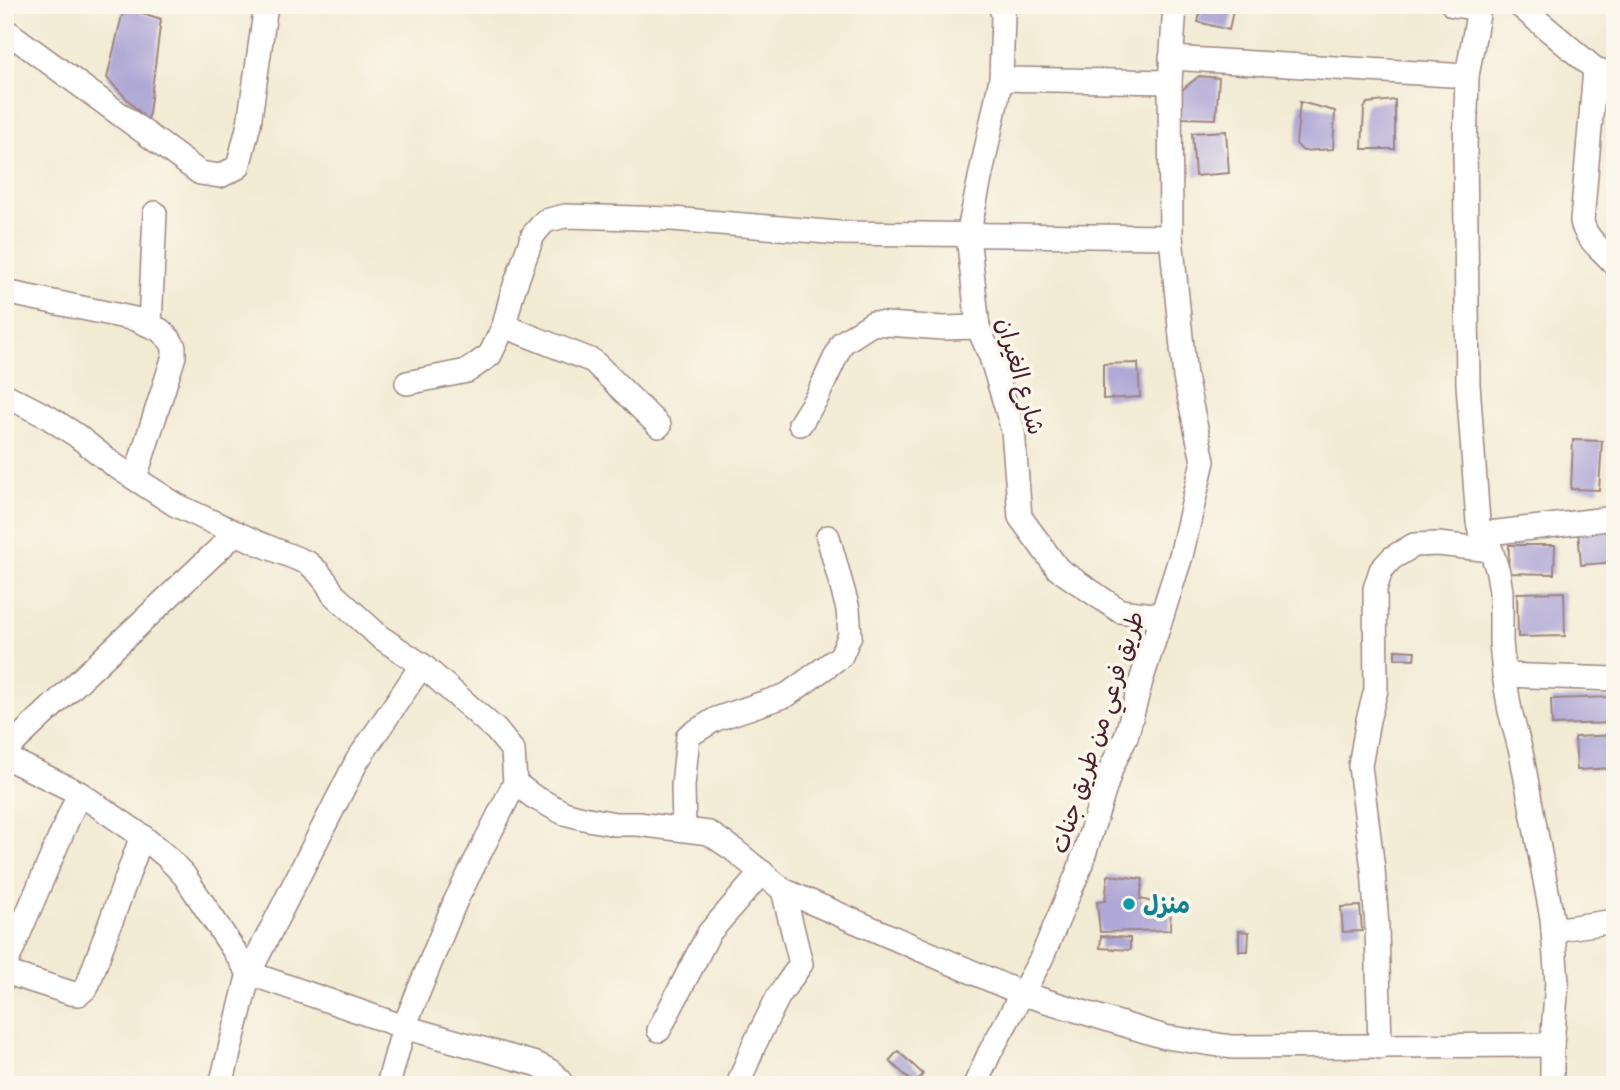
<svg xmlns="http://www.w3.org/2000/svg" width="1620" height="1090" font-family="Itim,'Playpen Sans Arabic',sans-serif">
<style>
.building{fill:#afa7d6}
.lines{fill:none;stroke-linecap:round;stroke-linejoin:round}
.minor-casing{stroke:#9e8580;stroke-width:26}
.minor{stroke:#fff;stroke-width:23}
.culture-dot{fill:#0f9aa8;stroke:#fbf7ec;stroke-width:2.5}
.labels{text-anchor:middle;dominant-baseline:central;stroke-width:7;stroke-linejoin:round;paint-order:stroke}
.street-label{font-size:24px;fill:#4a1f2b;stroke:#fbf7ec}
.culture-label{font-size:24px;font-weight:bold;fill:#0d838f;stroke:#fbf7ec;text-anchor:start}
</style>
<rect width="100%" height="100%" fill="#fbf7ec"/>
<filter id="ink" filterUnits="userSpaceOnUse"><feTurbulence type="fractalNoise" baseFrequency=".0143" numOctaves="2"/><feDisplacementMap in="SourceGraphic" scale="14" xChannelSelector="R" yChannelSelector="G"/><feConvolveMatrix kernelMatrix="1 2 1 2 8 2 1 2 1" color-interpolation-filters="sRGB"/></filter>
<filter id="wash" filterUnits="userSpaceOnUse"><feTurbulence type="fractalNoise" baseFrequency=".00686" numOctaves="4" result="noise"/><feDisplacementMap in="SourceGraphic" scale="28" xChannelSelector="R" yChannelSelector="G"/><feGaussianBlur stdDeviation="1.57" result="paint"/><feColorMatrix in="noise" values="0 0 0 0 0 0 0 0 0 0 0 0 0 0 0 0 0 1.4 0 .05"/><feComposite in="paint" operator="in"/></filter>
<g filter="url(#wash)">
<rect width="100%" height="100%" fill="#f2ebd4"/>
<g id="blocks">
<g class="building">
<path d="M1202 5H1234L1229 30 1198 22Z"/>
<path d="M124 7 161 19 148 121 107 78Z"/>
<path d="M1199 76 1219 78 1216 119 1181 118 1176 95Z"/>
<path d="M1395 100V149H1362L1364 109 1367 103Z"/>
<path d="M1300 102 1335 111 1333 149 1303 151 1296 144Z"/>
<path d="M1226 131 1229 173 1195 176 1192 133Z"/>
<path d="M1138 363 1140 397 1103 399V364Z"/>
<path d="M1573 440 1602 441 1599 490 1571 489Z"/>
<path d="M1615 527V562L1581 565 1578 530Z"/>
<path d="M1509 545H1555L1554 574 1508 573Z"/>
<path d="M1564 592 1565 636 1518 637 1517 593Z"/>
<path d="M1395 650 1415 651 1414 659 1395 658Z"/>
<path d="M1613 697 1614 723 1552 725 1551 699Z"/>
<path d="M1615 735V768L1577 770 1575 737Z"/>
<path d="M1108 875 1143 879 1140 899 1171 906 1170 930 1100 932 1097 902 1105 901Z"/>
<path d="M1360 906 1362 931 1343 932 1341 907Z"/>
<path d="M1239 931 1249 932 1248 951H1239Z"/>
<path d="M1101 936 1130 938V950L1100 948Z"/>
<path d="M898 1051 923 1074 915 1084 889 1061Z"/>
</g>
</g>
</g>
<g filter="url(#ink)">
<use href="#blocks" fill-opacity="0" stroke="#9e8580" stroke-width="2"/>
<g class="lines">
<g class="minor-casing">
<g id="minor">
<path d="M1000 5 1003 15 1001 79 1170 82"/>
<path d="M1453 5 1479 9 1467 76 1465 149 1468 384 1478 522 1481 534 1491 550 1498 572 1501 592V642L1504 675 1510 711 1521 752 1552 918 1557 982 1552 1045V1085"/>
<path d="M1519 5 1595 69 1615 75"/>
<path d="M5 30 200 173 220 176 238 167 249 124 266 5"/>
<path d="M1171 58 1467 76"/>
<path d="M1595 69 1582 221C1585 240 1604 250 1615 265"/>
<path d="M1001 79 968 235 978 327 991 357 1013 430 1020 517 1058 569 1120 611 1162 616"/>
<path d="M5 292 135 319 160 330 170 340 174 347V356L135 478"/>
<path d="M150 325 155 213"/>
<path d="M504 326 593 361 659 426"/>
<path d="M407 383 467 371 490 355 504 326 512 294 533 235 545 221 565 216 672 219 839 233 1171 237"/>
<path d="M5 395 48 417 76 435 114 465 176 505 258 543 308 563 318 572 327 583 333 594 380 637 422 665 496 730 513 751 515 783 534 797 564 813 583 818 615 824H638L709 833 734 850 783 890 801 964 778 997 754 1045 738 1085"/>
<path d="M800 424 817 397 842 343 873 323 943 328 978 327"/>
<path d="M1481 534 1615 518"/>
<path d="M1504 675 1615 679"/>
<path d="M5 751 236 533"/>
<path d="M5 757 79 793 142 836 167 857 184 875 249 973 404 1027 536 1064C548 1069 556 1073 562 1085"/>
<path d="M684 829 683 786 688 736 716 719 787 695 841 656 850 635 848 609 828 537"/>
<path d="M783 890 1023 994 1165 1037 1232 1047 1552 1045"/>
<path d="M1553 930 1615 921"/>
<path d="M5 966 79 793"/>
<path d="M5 972 71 993 79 994 87 987 142 836"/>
<path d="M659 1030 709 933 762 872"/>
<path d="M1380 1047 1377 927 1373 869 1360 766 1368 720 1376 690 1375 589 1381 570 1392 558 1414 545 1438 544 1491 550"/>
<path d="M221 1085 249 973 357 761 422 665"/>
<path d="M388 1085 404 1027 455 902 515 783"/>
<path d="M975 1085 990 1052 1041 959 1079 870 1112 766 1126 737 1141 681 1181 556 1203 461 1185 377 1171 237 1170 82 1175 5"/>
</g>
</g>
<use href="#minor" class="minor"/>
</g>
</g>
<circle class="culture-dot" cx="1129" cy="904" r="7"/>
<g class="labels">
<g class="street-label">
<text transform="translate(1021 376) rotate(74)">شارع الغيران</text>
<text transform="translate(1097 732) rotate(-72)">طريق فرعي من طريق جنات</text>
</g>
<g class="culture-label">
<text x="1143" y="904">منزل</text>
</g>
</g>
<rect width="1620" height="1090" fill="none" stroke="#fbf7ec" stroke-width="28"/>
</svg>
